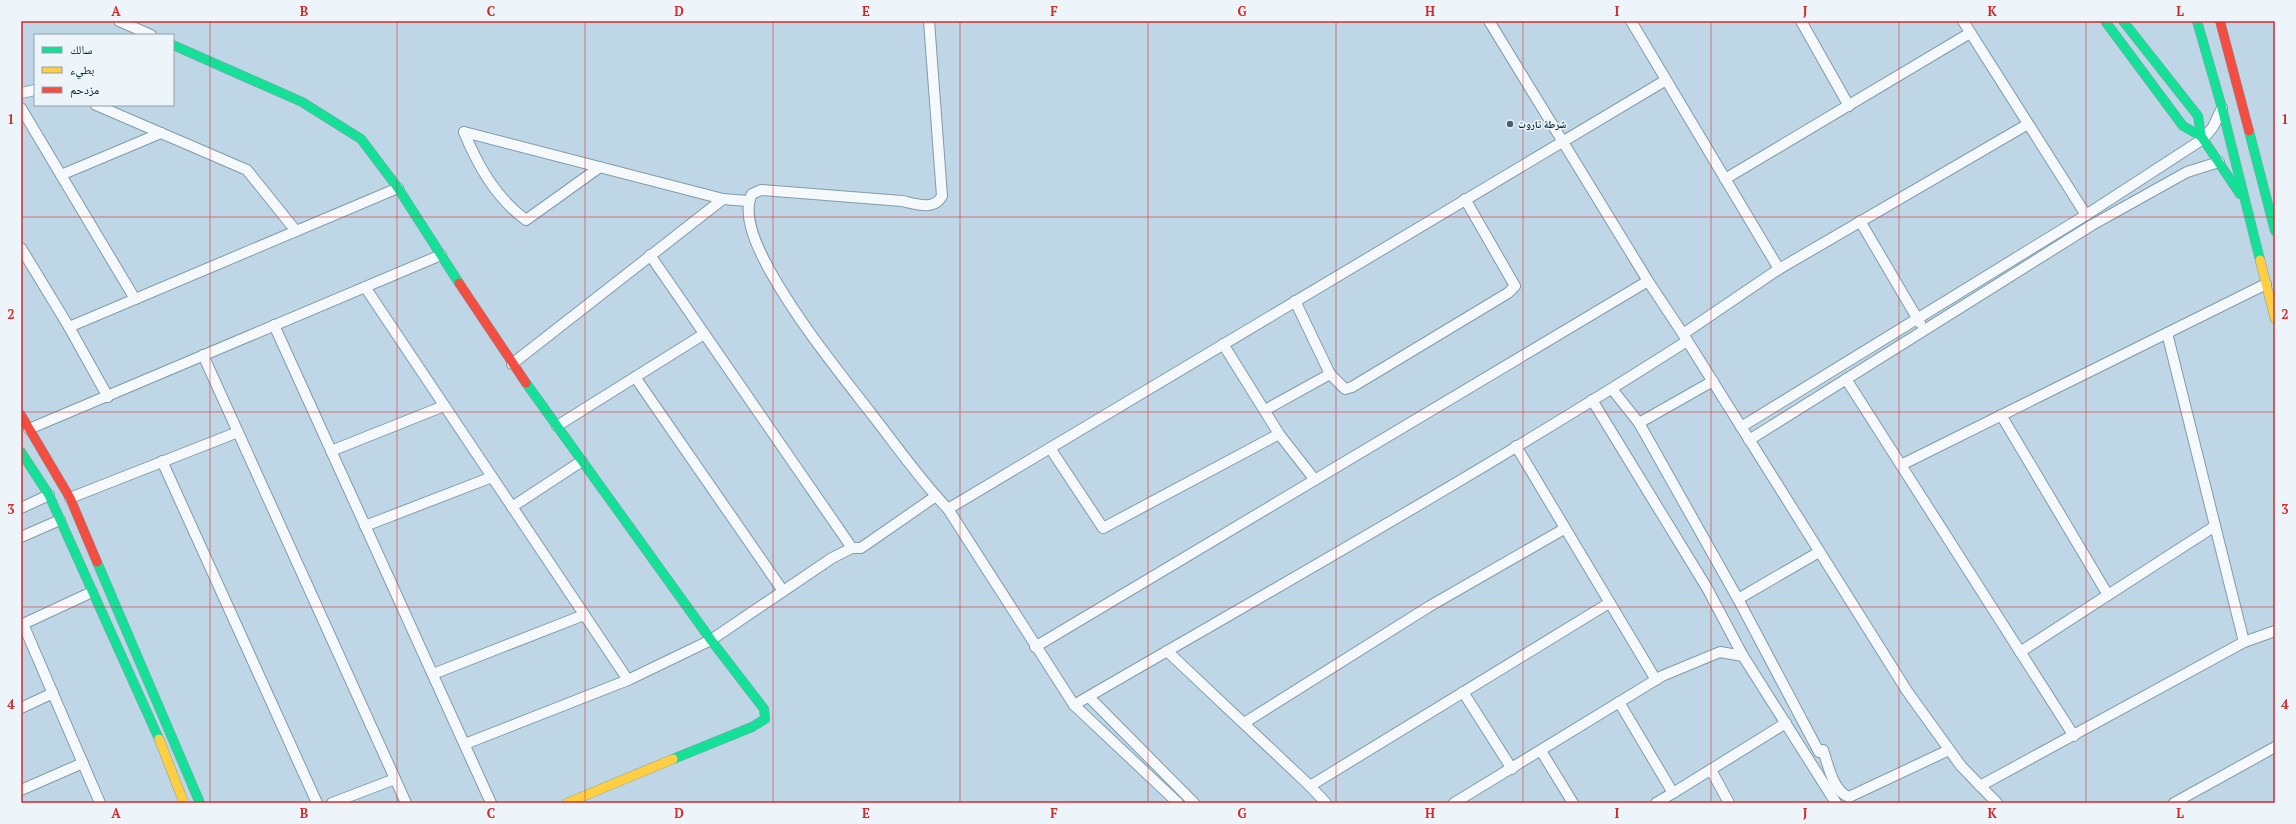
<svg xmlns="http://www.w3.org/2000/svg" width="2296" height="824" font-family="'PT Serif','Noto Naskh Arabic',serif">
<style>
.lines{fill:none;stroke-linecap:round;stroke-linejoin:round}
.street-casing{stroke:#819baa;stroke-width:12}
.fast-casing{stroke:#819baa;stroke-width:10}
.slow-casing{stroke:#819baa;stroke-width:10}
.jam-casing{stroke:#819baa;stroke-width:10}
.street{stroke:#f5f9fb;stroke-width:10}
.fast{stroke:#16e098;stroke-width:9}
.slow{stroke:#ffcf43;stroke-width:9}
.jam{stroke:#f24e42;stroke-width:9}
.grid{fill:none;stroke:#d62828;stroke-width:1;stroke-opacity:0.55}
.poi-dot{fill:#446172;stroke:#eef5fa;stroke-width:1.5}
.labels{text-anchor:middle;dominant-baseline:central;stroke-width:3;stroke-linejoin:round;paint-order:stroke}
.poi-label{font-size:10px;font-weight:bold;fill:#012233;stroke:#eef5fa;text-anchor:start}
.neatline{fill:none;stroke:#d62828;stroke-width:1.5}
.grid-label{font-size:13px;text-anchor:middle;font-weight:bold;fill:#d62828}
</style>
<rect width="100%" height="100%" fill="#bfd6e6"/>
<g class="lines">
<g class="street-casing">
<g id="street">
<path d="M119 21 151 35"/>
<path d="M929 21 942 196C934 211 916 204 902 201L761 190 752 194C741 216 759 251 770 271 798 321 835 367 870 412 896 445 919 479 948 509L1074 705 1178 803"/>
<path d="M1489 21 1648 281 1683 334 1907 691 1961 766 1997 803"/>
<path d="M1631 21 1779 269"/>
<path d="M1801 21 1849 106"/>
<path d="M1963 21 2086 215"/>
<path d="M21 93 35 90"/>
<path d="M96 105 247 170 296 231"/>
<path d="M21 108 135 299"/>
<path d="M464 132 723 199"/>
<path d="M464 132C478 166 496 198 526 220L600 167"/>
<path d="M61 175 161 133"/>
<path d="M1725 179 1970 33"/>
<path d="M1860 221 1920 323"/>
<path d="M21 248 69 327 108 397"/>
<path d="M650 255 852 548"/>
<path d="M365 287 628 680"/>
<path d="M1295 301 1330 374 1345 389 1352 387 1508 293 1515 286 1465 199"/>
<path d="M274 325 491 803"/>
<path d="M69 327 398 188"/>
<path d="M1683 334 1779 269 2028 124"/>
<path d="M1223 344 1279 434 1315 480"/>
<path d="M203 355 406 803"/>
<path d="M512 364 723 199 748 201"/>
<path d="M635 377 783 591"/>
<path d="M1846 379 2074 736"/>
<path d="M1612 389 1639 423 1738 599 1819 752 1823 750C1828 764 1833 792 1849 797L1949 750"/>
<path d="M1592 400 1707 588 1743 656 1836 803"/>
<path d="M1265 410 1330 374"/>
<path d="M2001 415 2108 595 2215 526"/>
<path d="M1639 423 1713 381"/>
<path d="M557 426 704 334"/>
<path d="M1741 427 2086 215 2203 139 2213 127 2222 108"/>
<path d="M29 429 441 255"/>
<path d="M1749 440 2092 225 2187 172 2219 162"/>
<path d="M1516 446 1656 680"/>
<path d="M1050 448 1103 528 1279 434"/>
<path d="M331 451 444 406"/>
<path d="M162 461 317 803"/>
<path d="M1901 465 2266 284"/>
<path d="M70 498 238 432"/>
<path d="M512 507 582 461"/>
<path d="M21 508 49 495"/>
<path d="M948 509 1666 80"/>
<path d="M365 526 492 477"/>
<path d="M21 537 60 520"/>
<path d="M1738 599 1819 552"/>
<path d="M23 624 100 803"/>
<path d="M21 625 92 592"/>
<path d="M2244 642 2275 631"/>
<path d="M1035 647 1648 281"/>
<path d="M1167 651 1310 786"/>
<path d="M2020 652 2108 595"/>
<path d="M433 674 584 615"/>
<path d="M1463 692 1512 769"/>
<path d="M1089 697 1194 803"/>
<path d="M1619 702 1673 793 1786 723"/>
<path d="M1074 705C1279 586 1487 469 1687 341"/>
<path d="M21 708 53 693"/>
<path d="M1244 723 1430 606 1564 529"/>
<path d="M465 744 628 680 711 640 832 558 852 548H861L936 496"/>
<path d="M1541 751 1573 803"/>
<path d="M1711 770 1729 803"/>
<path d="M1980 786 2244 642 2167 333"/>
<path d="M21 790 83 763"/>
<path d="M332 803 395 779"/>
<path d="M1326 803 1310 786 1609 603"/>
<path d="M1454 803 1662 676 1720 652 1743 656"/>
<path d="M1656 803 1673 793"/>
<path d="M2174 803 2275 747"/>
</g>
</g>
<g class="fast-casing">
<g id="fast">
<path d="M2105 21 2183 126 2201 136"/>
<path d="M2123 21 2198 116 2201 136 2240 194"/>
<path d="M2197 21 2222 108 2260 260"/>
<path d="M173 45 302 102 361 139 398 188 459 283"/>
<path d="M2249 131 2275 231"/>
<path d="M526 383 711 640 764 709 765 719 752 727 673 759"/>
<path d="M21 452 49 495 159 739"/>
<path d="M97 562 200 803"/>
</g>
</g>
<g class="slow-casing">
<g id="slow">
<path d="M2260 260 2275 319"/>
<path d="M159 739 184 803"/>
<path d="M567 803 673 759"/>
</g>
</g>
<g class="jam-casing">
<g id="jam">
<path d="M2220 21 2249 131"/>
<path d="M459 283 526 383"/>
<path d="M21 415 70 498 97 562"/>
</g>
</g>
<use href="#street" class="street"/>
<use href="#fast" class="fast"/>
<use href="#slow" class="slow"/>
<use href="#jam" class="jam"/>
</g>
<path class="grid" d="M210 21V803M397 21V803M585 21V803M773 21V803M960 21V803M1148 21V803M1336 21V803M1523 21V803M1711 21V803M1899 21V803M2086 21V803M21 217H2275M21 412H2275M21 607H2275"/>
<circle class="poi-dot" cx="1510" cy="124" r="4"/>
<g class="labels">
<g class="poi-label">
<text x="1518" y="124">شرطة تاروت</text>
</g>
</g>
<rect width="2296" height="824" fill="none" stroke="#eef5fa" stroke-width="44"/>
<rect x="34" y="34" width="140" height="72" fill="#eef5fa" stroke="#8fa1aa"/>
<rect x="42" y="47" width="20" height="6" fill="#16e098" stroke="#8fa1aa"/>
<text x="70" y="54" font-size="12" fill="#012233">سالك</text>
<rect x="42" y="67" width="20" height="6" fill="#ffcf43" stroke="#8fa1aa"/>
<text x="70" y="74" font-size="12" fill="#012233">بطيء</text>
<rect x="42" y="87" width="20" height="6" fill="#f24e42" stroke="#8fa1aa"/>
<text x="70" y="94" font-size="12" fill="#012233">مزدحم</text>
<rect x="22" y="22" width="2252" height="780" class="neatline"/>
<g class="grid-label">
<text x="116" y="16">A</text>
<text x="304" y="16">B</text>
<text x="491" y="16">C</text>
<text x="679" y="16">D</text>
<text x="866" y="16">E</text>
<text x="1054" y="16">F</text>
<text x="1242" y="16">G</text>
<text x="1430" y="16">H</text>
<text x="1617" y="16">I</text>
<text x="1805" y="16">J</text>
<text x="1992" y="16">K</text>
<text x="2180" y="16">L</text>
<text x="11" y="124">1</text>
<text x="2285" y="124">1</text>
<text x="11" y="319">2</text>
<text x="2285" y="319">2</text>
<text x="11" y="514">3</text>
<text x="2285" y="514">3</text>
<text x="11" y="709">4</text>
<text x="2285" y="709">4</text>
<text x="116" y="818">A</text>
<text x="304" y="818">B</text>
<text x="491" y="818">C</text>
<text x="679" y="818">D</text>
<text x="866" y="818">E</text>
<text x="1054" y="818">F</text>
<text x="1242" y="818">G</text>
<text x="1430" y="818">H</text>
<text x="1617" y="818">I</text>
<text x="1805" y="818">J</text>
<text x="1992" y="818">K</text>
<text x="2180" y="818">L</text>
</g>
</svg>
